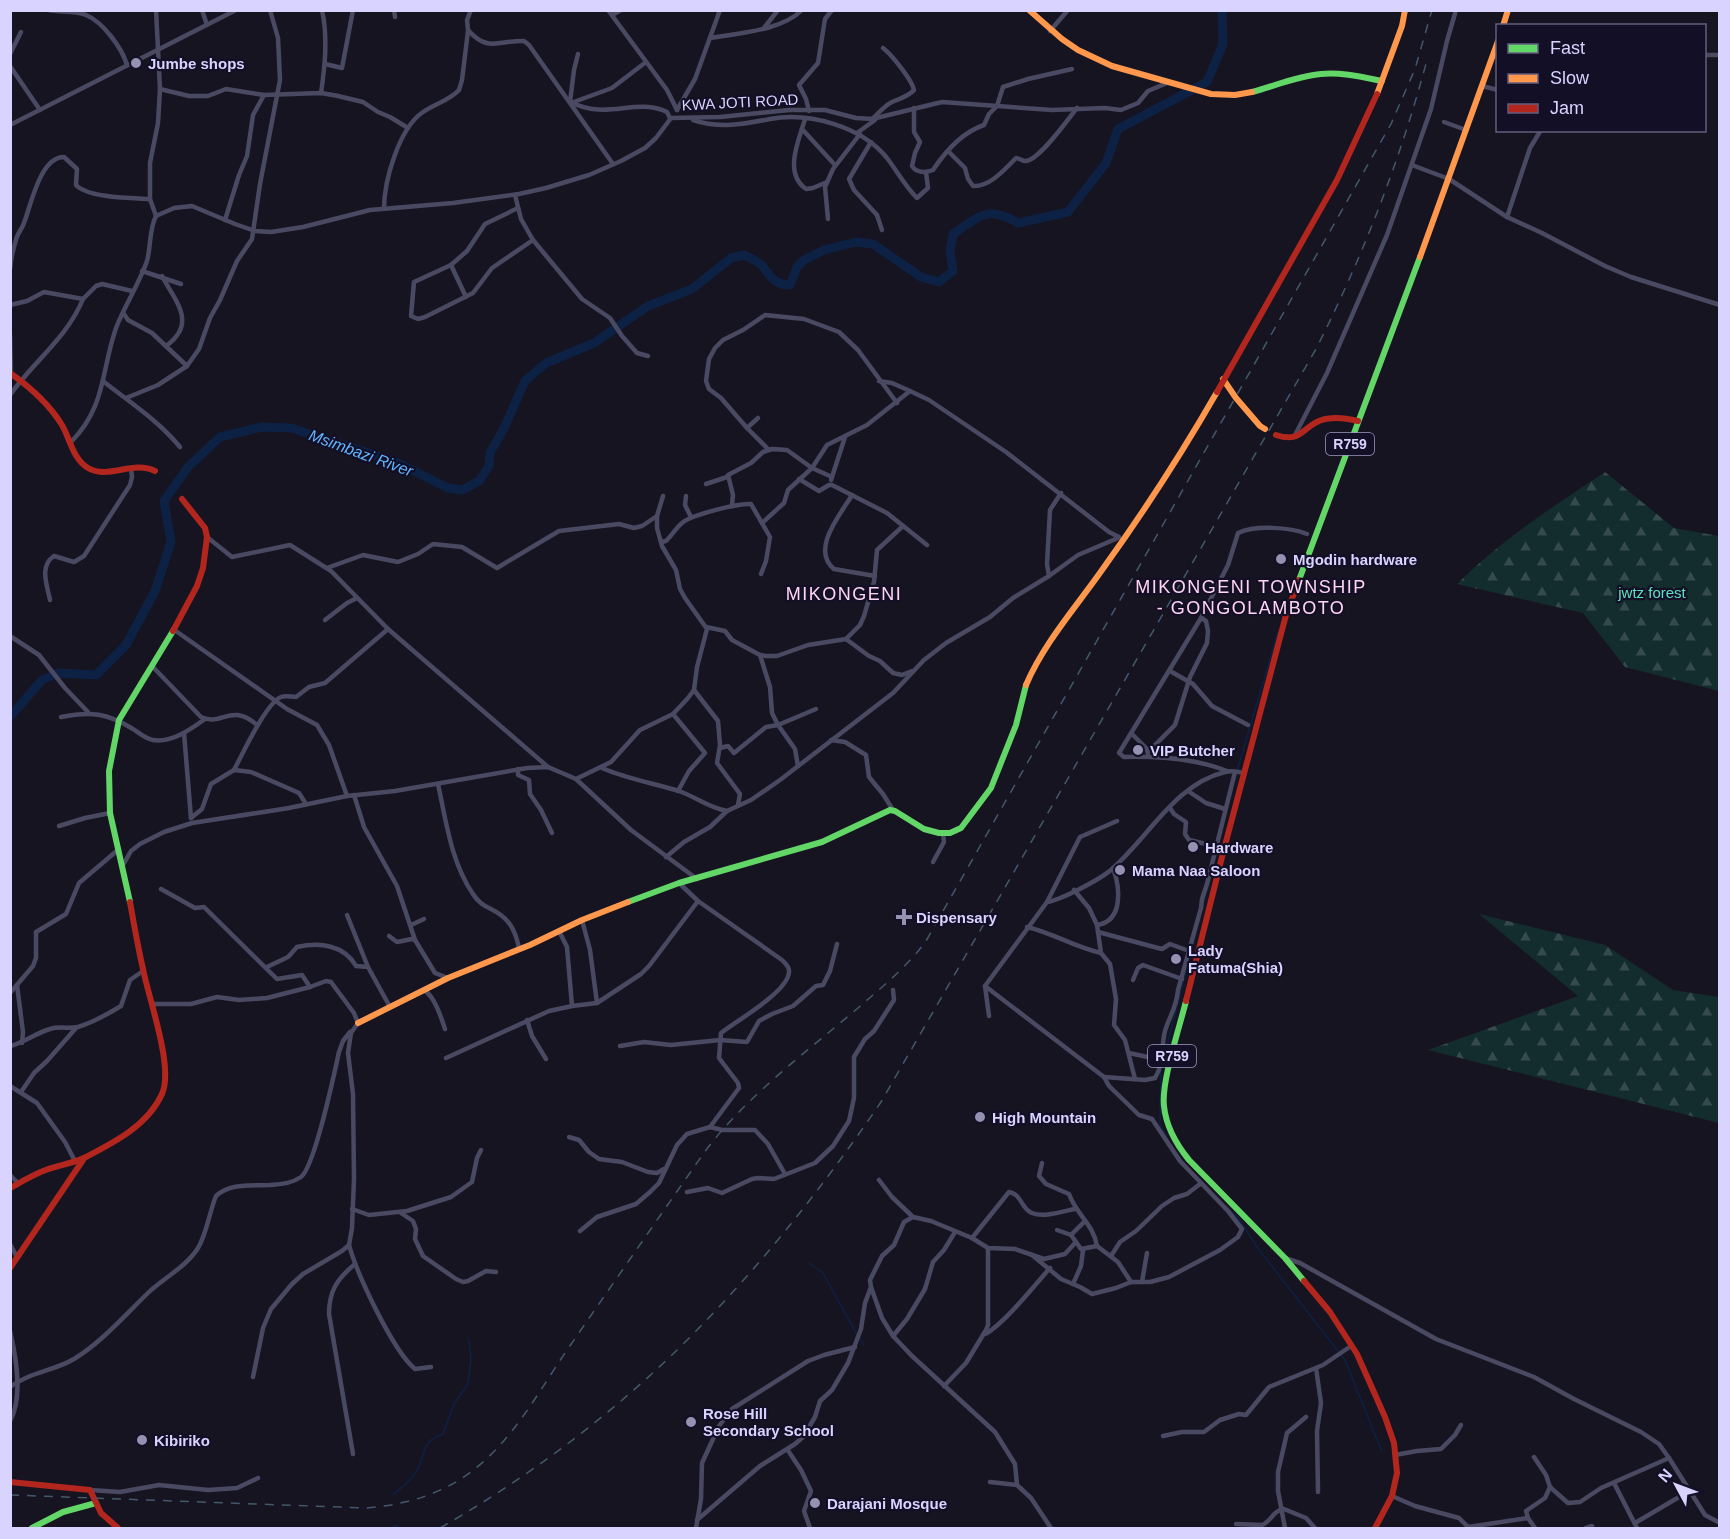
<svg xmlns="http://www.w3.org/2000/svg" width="1730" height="1539" font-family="Helvetica,sans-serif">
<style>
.forest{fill:url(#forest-firs)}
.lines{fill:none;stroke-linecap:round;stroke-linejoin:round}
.stream{stroke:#0d2144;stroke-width:1.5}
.river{stroke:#0d2144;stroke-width:9}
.street{stroke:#4a4962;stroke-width:4.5}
.fast{stroke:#63d668;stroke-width:6}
.slow{stroke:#ff974d;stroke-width:6}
.jam{stroke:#b3261e;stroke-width:6}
.rail{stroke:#43596b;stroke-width:1.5;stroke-dasharray:9 8;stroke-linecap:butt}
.poi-dot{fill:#9591b1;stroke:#130f26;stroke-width:2}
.labels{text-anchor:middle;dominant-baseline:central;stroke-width:4.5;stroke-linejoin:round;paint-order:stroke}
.shield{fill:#130f26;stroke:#9e99be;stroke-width:1.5}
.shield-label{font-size:14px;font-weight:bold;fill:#d9d4ff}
.poi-label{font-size:15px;font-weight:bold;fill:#d9d4ff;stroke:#130f26;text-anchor:start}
.street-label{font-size:15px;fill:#d9d4ff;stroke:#130f26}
.park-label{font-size:15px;fill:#5fe0c0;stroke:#130f26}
.water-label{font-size:16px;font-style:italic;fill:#62b6ff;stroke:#130f26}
.quarter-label{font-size:18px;letter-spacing:1.5px;fill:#ffd6f0;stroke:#130f26}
</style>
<defs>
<pattern id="forest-firs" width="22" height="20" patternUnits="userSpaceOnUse" patternTransform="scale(1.5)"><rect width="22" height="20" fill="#132c2d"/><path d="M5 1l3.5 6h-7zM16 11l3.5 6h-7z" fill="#354a4c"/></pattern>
</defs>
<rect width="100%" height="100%" fill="#161421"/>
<g class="forest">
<path d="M1605 472 1674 528 1719 536V691L1625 667 1583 613 1457 584C1501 540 1554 506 1605 472Z"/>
<path d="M1479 914 1605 945 1673 990 1719 997V1123L1428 1050 1578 996Z"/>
</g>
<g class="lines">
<g class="stream">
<path d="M1237 771 1278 632"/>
<path d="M1204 902 1206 892"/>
<path d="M1162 1065 1195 936"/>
<path d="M1161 1070 1160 1124 1167 1138"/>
<path d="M1227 1207 1239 1219 1257 1247 1345 1360 1382 1452"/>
<path d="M809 1263 823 1273 856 1333"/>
<path d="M859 1337 864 1346"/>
<path d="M394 1494C401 1488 413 1479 417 1470 427 1454 419 1442 443 1434L454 1404 468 1384 471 1359 469 1339"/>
<path d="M392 1528 397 1525"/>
</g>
<path class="river" d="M10 717 42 680 58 673 96 675 126 645 155 591 171 542 164 501 188 467 220 437 262 427 291 428 396 462 448 488 462 490 479 481 489 466 490 453 504 428 525 381 546 363 594 343 648 306 692 289 731 258 744 255C750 258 758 261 762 266 771 276 774 285 790 285L797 267 804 260 824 250 856 242 873 244 921 277 939 282 953 271 950 251 953 234C980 216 987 205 1018 223L1068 212 1106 163 1118 129 1207 82 1223 44 1222 10"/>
<g class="street">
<path d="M49 10C58 12 78 11 86 15 103 22 122 48 127 65"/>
<path d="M202 10 207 25"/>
<path d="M394 10 395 17"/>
<path d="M471 10 467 20 468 30C488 53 499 40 524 41L529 45 613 164"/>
<path d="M608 10 667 90 677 110"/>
<path d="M612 15 621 10"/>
<path d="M764 28 778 10"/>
<path d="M1050 31 1068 10"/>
<path d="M710 38C739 33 781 31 802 10"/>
<path d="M10 54 21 32"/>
<path d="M1704 55H1720"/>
<path d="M325 64 342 68 353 10"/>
<path d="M10 66 40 110"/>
<path d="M1482 86 1498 90"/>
<path d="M160 89 189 96H208L226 89 264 95 321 93 338 96 363 102 378 112 390 117 408 128"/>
<path d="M321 93C325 66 328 37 322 10"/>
<path d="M570 102 574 70 578 54"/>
<path d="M571 102C606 121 636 97 667 112L670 118"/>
<path d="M571 103 612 88 646 62"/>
<path d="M914 108V132L920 142 915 153 912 166C916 173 926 173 933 170 945 152 963 132 984 125L989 114 997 106 1003 87 1028 79 1072 69"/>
<path d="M677 110 695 79 720 10"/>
<path d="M809 111 806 99 799 85 818 63 825 19 832 10"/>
<path d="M805 119C799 140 783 173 806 189L813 188 827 182"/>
<path d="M872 119C878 114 884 106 892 102 899 99 909 96 914 90 912 80 892 55 883 48"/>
<path d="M693 120C719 129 744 124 770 119 809 112 861 126 887 158 897 171 905 186 917 198L928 188 926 172"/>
<path d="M1444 122 1466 130"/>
<path d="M10 125 236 10"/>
<path d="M802 129 835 165"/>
<path d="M857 133 875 120"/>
<path d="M871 142 849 179 854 190 877 215 882 230"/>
<path d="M948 151 965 168 968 179 973 186C990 187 1005 169 1016 158 1019 158 1022 161 1025 161 1038 162 1069 118 1077 108"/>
<path d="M1412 165 1449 179 1507 217 1542 233 1605 266 1631 277 1720 305"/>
<path d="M515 195 521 219 533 240 582 299 610 318 622 336 637 353 648 356"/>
<path d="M518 208 485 224 467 251 451 265 414 282 411 316 418 319 425 317 473 293 492 268 533 240"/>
<path d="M384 209C384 181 399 128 423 112 435 104 450 100 459 90L462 80 468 31"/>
<path d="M156 216 174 208 192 206 235 224 255 231 271 232 303 227 370 210 453 203 519 194 546 188 589 175 621 161 645 148 656 138 671 118 720 117 789 110H825L856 118 872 119 942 102 1052 110 1105 108 1121 110 1138 103 1148 91 1167 83"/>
<path d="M1507 217 1530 148 1541 130"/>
<path d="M828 219 825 187 833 169 860 134"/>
<path d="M225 220 239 175 247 156 253 115 264 95"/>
<path d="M451 265 466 297"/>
<path d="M10 269C11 260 13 249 16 240 17 234 22 229 24 223 31 205 40 157 64 157L77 169 76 185C88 198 132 198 150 199"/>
<path d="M142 271 181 284"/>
<path d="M162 276C175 301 198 323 166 346"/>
<path d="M10 305 27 301 44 292 83 299 96 286 102 284 132 291"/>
<path d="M124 314 128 320 152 333 187 366"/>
<path d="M10 335 11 373"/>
<path d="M103 381C129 402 158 420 180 447"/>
<path d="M879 381 892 383 910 391"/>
<path d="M10 395C34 361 67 338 83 299"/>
<path d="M126 398 158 385 187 366 199 349 210 318 220 300 237 261 252 239 260 184 280 80 278 38 270 10"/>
<path d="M747 428 758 418"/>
<path d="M1294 437 1327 373 1387 235 1431 109 1447 41 1456 10"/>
<path d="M71 442C106 407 101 371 116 328 125 305 139 284 147 261 151 247 149 229 156 216L150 199V163L158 123 160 89 156 10"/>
<path d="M768 449 747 428 721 398 709 389 706 381 709 359 715 348 723 340 743 330 765 315 804 319 839 332 858 350 897 403"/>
<path d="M799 479 819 491 829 485H832L887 513 927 545"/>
<path d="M831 480 845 437"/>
<path d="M706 484 727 477"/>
<path d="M852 495C841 514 810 549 834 569L875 576"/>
<path d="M686 496 685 505 691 517"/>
<path d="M732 505 733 495 728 475 751 463 763 452 772 449 787 450 812 468 832 477"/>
<path d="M762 523 784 503 788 490 812 468 827 445 867 425 910 391 929 400 1006 452 1109 532 1119 537"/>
<path d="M207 537 232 557 290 545 331 571 388 629 548 767"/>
<path d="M661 542 666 541C672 535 676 528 682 523 691 515 738 503 751 504L770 537 766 561 761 574"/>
<path d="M327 568 363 555 398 562 418 554 433 544 462 547 497 568 559 531 619 524 634 528 642 526 657 516"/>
<path d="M1049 576 1047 564 1050 510 1061 493"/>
<path d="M50 600C47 585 39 566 54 556L74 562 84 556 130 485 132 477 131 468"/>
<path d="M325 620 347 603 357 598"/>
<path d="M706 627 725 631 732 640 760 655 766 656H777L808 645 846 639 860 625 864 616 874 582 877 550 903 526"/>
<path d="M173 629 287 709 317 725 329 745 347 796"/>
<path d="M10 636 39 655 65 688 88 712"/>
<path d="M846 639 869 656 880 661 893 673 902 675 912 671"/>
<path d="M760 655 770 687 772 713 778 725 795 749 798 766"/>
<path d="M152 666 201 717C223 727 230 702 257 725"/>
<path d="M1170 671 1193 684 1212 706 1248 725"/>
<path d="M694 690 718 721 720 745 717 763 740 794 738 805"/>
<path d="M673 714 705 753 689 771 678 791"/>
<path d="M61 717C91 711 107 713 133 729 139 733 146 739 153 740 172 743 191 729 205 719"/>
<path d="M184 733 191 818"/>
<path d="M1131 733 1147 749 1148 754"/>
<path d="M831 740 845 742 866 755 869 777 883 794 893 810"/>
<path d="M720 748 728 746 734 753 766 727 778 725 816 709"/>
<path d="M1148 752 1175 725 1190 677 1207 643 1208 631 1206 621 1201 618"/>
<path d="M602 768C627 779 653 783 679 791 696 797 709 808 727 811"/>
<path d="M518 769V775L529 780 530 794 541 810 552 833"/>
<path d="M234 770C242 755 266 703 281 697 286 695 292 697 296 697L309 687 325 683 388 629"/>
<path d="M1227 771C1194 758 1159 756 1124 757L1119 753 1201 618 1228 565 1238 533C1255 525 1290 527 1307 534"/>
<path d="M576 779 611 762 640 730 673 714 688 698 694 690 697 667 707 629 685 598 680 589 676 570 662 546 657 528V516L663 496"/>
<path d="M438 784C446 821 451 862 473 894 478 902 483 905 491 909 509 918 515 929 519 948"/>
<path d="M1188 791 1206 803 1225 809"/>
<path d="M354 795 364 827 397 886 415 940"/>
<path d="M1170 808 1174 814 1186 822 1185 834 1189 840 1215 846"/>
<path d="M191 818 202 809 211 784 234 770 251 772 290 789 299 793 306 804"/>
<path d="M59 826 85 818 110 813"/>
<path d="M666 857 684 842 710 827 727 811 751 800 780 780 893 693 924 660 946 643 990 617 1013 598 1049 576 1078 555 1118 538"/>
<path d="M933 862 944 842 943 834"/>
<path d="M123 865 131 851 140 844 164 832 192 823 289 808 347 796 395 791 527 768 548 767 576 779 631 830 697 879"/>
<path d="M679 883 698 901 782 960C785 963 790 967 789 972 788 992 736 1021 721 1033L719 1058 738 1083 739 1088 710 1127"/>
<path d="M161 889 195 908 204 907 277 979 302 975 310 987 326 981 331 982 354 1013 358 1023 351 1033 348 1053 353 1094 354 1179 352 1228 349 1245 342 1251 303 1274 292 1284 271 1309 263 1328 253 1377"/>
<path d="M1074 890 1089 908 1097 925 1101 953 1110 964 1116 999 1114 1025 1125 1040 1135 1079"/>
<path d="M1047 902C1061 900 1101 879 1112 869 1149 837 1175 784 1225 772 1231 770 1238 772 1244 773"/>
<path d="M347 915 368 967"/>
<path d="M582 920 590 950 597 1003"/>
<path d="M411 925 424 919"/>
<path d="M1097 925C1124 921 1120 887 1113 868"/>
<path d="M1027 927C1053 933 1074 947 1101 953"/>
<path d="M559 931 567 947 572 1006"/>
<path d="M1098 932 1158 948 1162 949 1170 944 1189 951"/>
<path d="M389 936 397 942 412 939 415 940 435 973 448 978"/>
<path d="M267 967 288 957 297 947C320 942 344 945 356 966L368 967 390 1007"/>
<path d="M1133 980 1138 968 1143 965 1182 979"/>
<path d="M17 985 23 1032 22 1043"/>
<path d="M985 986 1104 1077 1109 1086 1139 1115 1152 1119 1180 1161 1228 1211 1242 1229 1238 1237 1220 1250 1169 1277 1150 1282H1131L1116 1288 1092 1294 1080 1287 1061 1279 1032 1255"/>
<path d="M424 990C435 997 441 1017 445 1029"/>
<path d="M10 993 33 966 36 958V932L66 914 79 883 119 849"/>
<path d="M152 1004H191L217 997 239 1000 267 998 310 987"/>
<path d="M989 1016 985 986 1047 902 1080 837 1117 821"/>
<path d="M527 1020 532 1036 546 1059"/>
<path d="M10 1046C25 1042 36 1033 50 1029 60 1026 69 1029 78 1027 94 1022 108 1014 121 1006L130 980 143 971"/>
<path d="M620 1046 644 1042 671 1045 720 1040 747 1042 759 1021 772 1014 793 1006 816 986 823 985 830 971 837 944"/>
<path d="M1129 1053 1161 1060"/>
<path d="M446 1058 549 1011 572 1006 597 1003 641 974 649 966 698 901"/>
<path d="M1104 1077 1145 1080 1155 1078C1164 1064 1161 1047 1165 1031 1170 1014 1176 1010 1178 990L1201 908 1202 899 1207 884 1235 772"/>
<path d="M10 1086 37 1103 65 1142 75 1161"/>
<path d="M21 1092 34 1073 47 1061 76 1028"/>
<path d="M569 1137 579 1140 589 1152 599 1159 622 1162 648 1172 657 1173 664 1169"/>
<path d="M1042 1163 1039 1176 1046 1184 1069 1194C1076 1214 1094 1225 1097 1246"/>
<path d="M10 1175 18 1183"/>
<path d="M879 1180 892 1197 913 1217 904 1222 894 1245 882 1256 870 1280 871 1287 882 1318 893 1336 912 1356 995 1432 1015 1464 1017 1485 1031 1498 1051 1528"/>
<path d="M687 1192 708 1188 722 1193 752 1179 758 1178 774 1179 815 1163 833 1146 849 1121 854 1098V1057L865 1039 874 1031 894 1000 893 990"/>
<path d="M352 1209 369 1215 407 1211 451 1197 472 1182 477 1158 481 1150"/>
<path d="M401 1213 413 1221 416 1229 415 1239 423 1256 456 1279 463 1282 468 1281 486 1271 496 1272"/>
<path d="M913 1217 931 1221 972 1238 988 1248 1015 1249 1044 1259 1065 1254 1075 1243"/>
<path d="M1057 1230 1071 1235 1085 1221"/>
<path d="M580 1231 597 1217 636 1204 650 1192 659 1183 677 1145 687 1134 710 1127 722 1130H755L768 1144 785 1174"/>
<path d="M1071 1235 1081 1249 1097 1246 1118 1262 1131 1282"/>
<path d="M972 1238 1009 1192C1022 1194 1021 1209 1032 1213 1044 1218 1063 1211 1075 1209"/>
<path d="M10 1244 17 1257"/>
<path d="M349 1245C357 1274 393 1351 415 1369L431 1367"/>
<path d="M1111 1256 1120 1242 1136 1231 1162 1206 1174 1198 1187 1194 1200 1184"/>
<path d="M1288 1259 1300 1263 1436 1339 1534 1377 1574 1399 1641 1432 1659 1444 1669 1458 1705 1515 1720 1523"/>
<path d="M1142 1282 1147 1253"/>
<path d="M1073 1284 1081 1266 1083 1250"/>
<path d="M10 1331C16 1356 23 1398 10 1421"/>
<path d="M985 1334C1003 1325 1035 1285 1050 1268"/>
<path d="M893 1336 907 1319 925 1289 933 1262 944 1250 955 1232"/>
<path d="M1316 1368 1321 1403 1317 1431 1318 1492"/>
<path d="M944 1386 966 1363 986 1330 988 1325V1248"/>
<path d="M10 1387C30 1372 54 1371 74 1359 103 1341 125 1315 149 1292 164 1278 187 1266 198 1248 207 1233 209 1213 216 1196 230 1183 251 1186 269 1185 280 1184 291 1184 301 1177 315 1166 334 1074 339 1052L343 1041 350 1032"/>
<path d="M1163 1436 1182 1432H1204L1220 1420 1239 1414 1246 1415 1269 1387 1323 1365 1351 1346"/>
<path d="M787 1449 801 1470 811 1491 804 1511 810 1528"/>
<path d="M353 1454 329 1314C329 1291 337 1279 355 1264"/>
<path d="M1395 1455 1417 1451 1441 1449 1455 1435 1461 1425"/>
<path d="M1534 1457 1546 1475 1550 1487 1545 1498 1526 1511 1528 1518 1535 1528"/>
<path d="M990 1482 1017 1485"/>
<path d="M1614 1483 1637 1528"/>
<path d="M1550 1487 1568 1503 1580 1502 1601 1488 1669 1458"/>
<path d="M90 1490 120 1492 159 1485 208 1490 237 1488 258 1478"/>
<path d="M1392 1496 1415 1506 1459 1518 1469 1528"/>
<path d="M697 1520 760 1466 795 1444 803 1437 815 1417 820 1401 832 1390 848 1363 861 1329 865 1303 871 1287"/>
<path d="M1635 1523 1691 1490"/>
<path d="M1236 1524 1262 1525C1272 1521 1272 1511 1284 1509L1306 1518 1315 1528"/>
<path d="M1468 1527 1528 1518"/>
<path d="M696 1528 701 1499 702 1463 719 1426 732 1409 808 1361 824 1355 855 1347"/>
<path d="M1285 1528 1278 1491V1472L1287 1433 1306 1417"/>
<path d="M1586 1528 1592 1526"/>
</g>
<g class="fast">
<path d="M1252 92C1275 86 1297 76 1321 74 1341 72 1362 77 1382 81"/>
<path d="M1299 580 1420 257"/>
<path d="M130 902 110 813 109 771 119 720 173 631"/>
<path d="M628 902 679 883 822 842 890 810 895 811 924 829 939 833H950L961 828 991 788 1016 725 1026 685"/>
<path d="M1186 1001C1180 1026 1161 1082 1164 1106 1166 1127 1176 1144 1189 1160L1285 1258 1304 1281"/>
<path d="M32 1528 63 1512 96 1503"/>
</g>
<g class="slow">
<path d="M1029 10 1062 39 1078 50 1112 66 1211 94 1235 95 1252 92"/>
<path d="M1503 26 1508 10"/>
<path d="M1377 94 1402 26 1405 10"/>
<path d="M1420 257 1498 41"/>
<path d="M1223 379 1236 398 1260 426 1265 429"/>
<path d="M1026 685C1044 643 1076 607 1102 570 1143 513 1182 453 1217 392"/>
<path d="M358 1023 448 978 530 945 582 920 628 902"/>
</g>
<g class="jam">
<path d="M10 373C30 387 49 404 62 425 70 439 73 459 88 468 109 480 132 460 155 471"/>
<path d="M1217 392 1337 180 1377 94"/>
<path d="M1276 435C1300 443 1301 429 1319 421 1331 416 1346 418 1358 421"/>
<path d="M173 631 197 586 203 568 207 537 205 528 182 499"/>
<path d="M1186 1001 1223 853 1286 615 1299 580"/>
<path d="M10 1188C21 1182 31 1176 43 1171 56 1165 73 1164 86 1157 115 1142 148 1125 162 1094 174 1067 149 1000 143 969 138 947 134 925 130 902"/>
<path d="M10 1268 83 1160"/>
<path d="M1304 1281 1330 1312 1357 1354 1385 1417 1394 1443 1397 1473 1392 1496 1375 1528"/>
<path d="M10 1482 90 1490 101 1513 118 1528"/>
</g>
<g class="rail">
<path d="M10 1495 366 1508C404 1505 441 1495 472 1471 512 1441 538 1393 565 1353 612 1285 659 1217 706 1150 748 1095 805 1053 858 1008 882 987 907 967 926 941L1391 124 1415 69 1432 10"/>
<path d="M440 1528C524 1480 606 1419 676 1351 753 1276 821 1190 881 1102L1316 349C1363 256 1400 161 1427 60"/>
</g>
</g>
<g class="poi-dot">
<circle cx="136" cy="63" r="6"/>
<circle cx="1281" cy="559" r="6"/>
<circle cx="1138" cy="750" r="6"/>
<circle cx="1193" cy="847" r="6"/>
<circle cx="1120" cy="870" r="6"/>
<path d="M901 908h6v6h6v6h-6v6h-6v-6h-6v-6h6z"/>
<circle cx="1176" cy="959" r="6"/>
<circle cx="980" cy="1117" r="6"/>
<circle cx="691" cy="1422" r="6"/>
<circle cx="142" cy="1440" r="6"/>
<circle cx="815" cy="1503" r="6"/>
</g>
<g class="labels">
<g class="shield">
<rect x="1326" y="433" width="48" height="22" rx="4.5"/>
<rect x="1148" y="1045" width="48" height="22" rx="4.5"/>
</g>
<g class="shield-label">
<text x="1350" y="444">R759</text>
<text x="1172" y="1056">R759</text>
</g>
<g class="poi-label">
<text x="148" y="63">Jumbe shops</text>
<text x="1293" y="559">Mgodin hardware</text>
<text x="1150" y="750">VIP Butcher</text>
<text x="1205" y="847">Hardware</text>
<text x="1132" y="870">Mama Naa Saloon</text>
<text x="916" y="917">Dispensary</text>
<text x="1188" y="950">Lady<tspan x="1188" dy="17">Fatuma(Shia)</tspan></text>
<text x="992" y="1117">High Mountain</text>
<text x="703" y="1413">Rose Hill<tspan x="703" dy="17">Secondary School</tspan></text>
<text x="154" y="1440">Kibiriko</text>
<text x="827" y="1503">Darajani Mosque</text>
</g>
<g class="street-label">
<text transform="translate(740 102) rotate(-3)">KWA JOTI ROAD</text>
</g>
<g class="park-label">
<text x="1652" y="592">jwtz forest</text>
</g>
<g class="water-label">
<text transform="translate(361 453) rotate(20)">Msimbazi River</text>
</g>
<g class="quarter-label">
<text x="1251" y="587">MIKONGENI TOWNSHIP<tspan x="1251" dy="21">- GONGOLAMBOTO</tspan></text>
<text x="844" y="594">MIKONGENI</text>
</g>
</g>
<rect width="1730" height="1539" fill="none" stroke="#d9d4ff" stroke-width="24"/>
<rect x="1496" y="24" width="210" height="108" fill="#130f26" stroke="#625e7d" stroke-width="1.5"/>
<rect x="1508" y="44" width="30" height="9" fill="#63d668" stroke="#625e7d" stroke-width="1.5"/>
<text x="1550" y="54" font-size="18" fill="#d9d4ff">Fast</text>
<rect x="1508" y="74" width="30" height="9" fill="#ff974d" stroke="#625e7d" stroke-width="1.5"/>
<text x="1550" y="84" font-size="18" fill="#d9d4ff">Slow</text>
<rect x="1508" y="104" width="30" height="9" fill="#b3261e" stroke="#625e7d" stroke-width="1.5"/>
<text x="1550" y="114" font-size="18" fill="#d9d4ff">Jam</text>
<g transform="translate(1676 1485) rotate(311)" stroke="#130f26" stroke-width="4.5" paint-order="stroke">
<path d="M0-4.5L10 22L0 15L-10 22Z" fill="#d9d4ff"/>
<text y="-9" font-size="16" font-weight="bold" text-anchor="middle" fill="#d9d4ff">N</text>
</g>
</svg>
